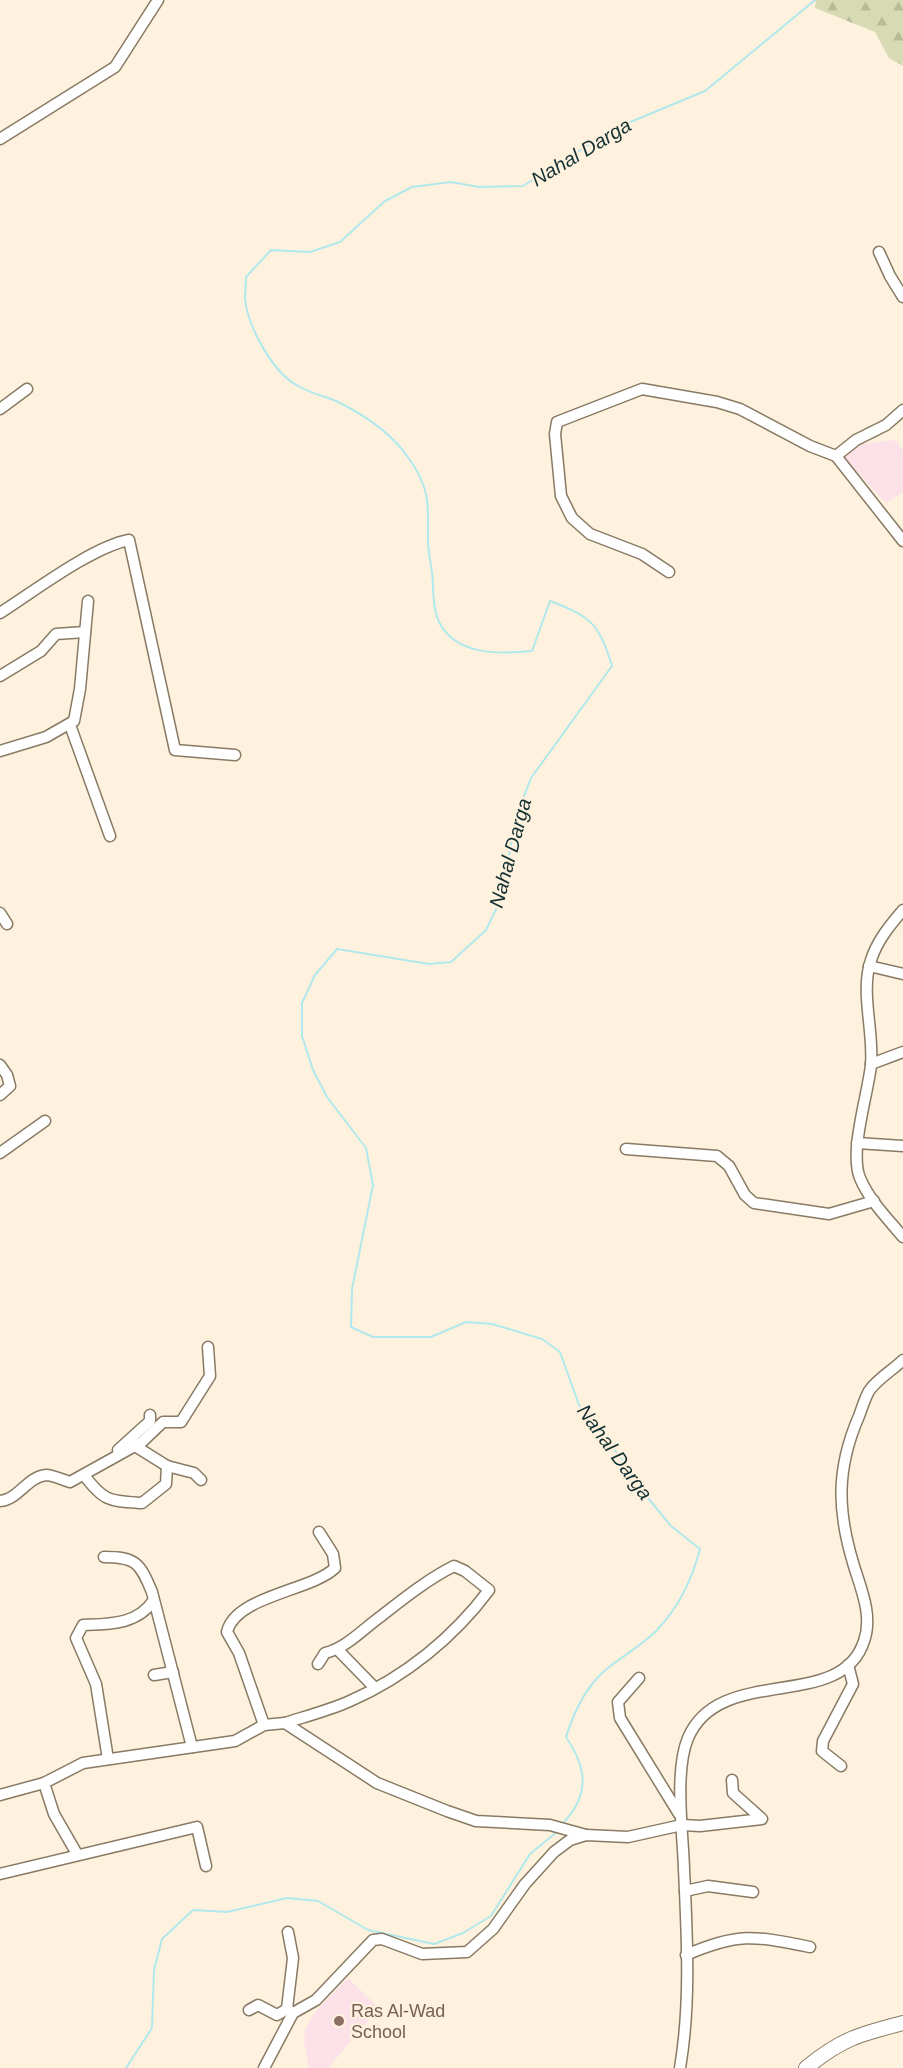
<svg xmlns="http://www.w3.org/2000/svg" width="903" height="2068" font-family="Helvetica,sans-serif">
<style>
.education{fill:#fce2e8}
.forest{fill:url(#forest-firs)}
.lines{fill:none;stroke-linecap:round;stroke-linejoin:round}
.stream{stroke:#b0e8ec;stroke-width:2}
.minor-casing{stroke:#887a63;stroke-width:13}
.major-casing{stroke:#887a63;stroke-width:16}
.minor{stroke:#fff;stroke-width:10}
.major{stroke:#fff;stroke-width:14}
.education-dot{fill:#8d6e63;stroke:#fef2de;stroke-width:2}
.labels{text-anchor:middle;dominant-baseline:central;stroke-width:4.5;stroke-linejoin:round;paint-order:stroke}
.education-label{font-size:18px;fill:#785e54;stroke:#fef2de;text-anchor:start}
.water-label{font-size:20px;font-style:italic;fill:#133032;stroke:#fef2de}
</style>
<defs>
<pattern id="forest-firs" width="22" height="20" patternUnits="userSpaceOnUse" patternTransform="scale(1.5)"><rect width="22" height="20" fill="#d7dab2"/><path d="M5 1l3.5 6h-7zM16 11l3.5 6h-7z" fill="#b8bb98"/></pattern>
</defs>
<rect width="100%" height="100%" fill="#fef2de"/>
<g class="education">
<path d="M895 440 903 451V492L886 503 842 456 860 444Z"/>
<path d="M348 1978 379 2008 328 2068H309L304 2042 305 2030 314 2013Z"/>
</g>
<path class="forest" d="M816 0H903V66L889 58 875 32 815 8Z"/>
<g class="lines">
<g class="stream">
<path d="M564 1822C590 1794 587 1768 566 1737 572 1718 580 1699 593 1683 609 1662 638 1650 657 1630 679 1607 692 1580 700 1549L671 1526 648 1498 633 1473 579 1405 560 1352 542 1339 492 1324 466 1322 431 1337H373L351 1327 352 1289 373 1185 366 1148 327 1097 313 1070 302 1036V1003L315 975 337 949 429 964 451 962 486 930 502 897 515 820 531 778 612 666C600 624 590 616 550 601L532 651C500 654 456 656 439 622 432 607 434 589 432 573 431 562 428 552 428 541 428 507 431 490 410 460 392 433 365 415 336 401 324 396 310 393 298 386 273 373 248 327 245 299 245 292 246 284 246 277L271 250 310 252 340 242 385 201 412 187 451 182 479 187 523 186 616 128 705 91 815 0"/>
<path d="M126 2068 152 2028 154 1970 162 1939 193 1910 227 1912 287 1898 318 1901 368 1930 434 1944 463 1933 491 1916 530 1854 558 1831"/>
</g>
<g class="minor-casing">
<g id="minor">
<path d="M0 139 115 67 158 0"/>
<path d="M879 252 890 276 903 297"/>
<path d="M0 409 27 389"/>
<path d="M836 456 856 440 886 425 903 410"/>
<path d="M669 572 642 554 590 534 572 518 561 496 555 434 557 422 642 389 717 402 740 409 810 446 836 456 903 541"/>
<path d="M0 613C33 592 92 547 129 540L175 750 235 755"/>
<path d="M0 676 41 651 56 634 85 632"/>
<path d="M70 725 110 836"/>
<path d="M0 751 46 737 74 721 80 689 88 601"/>
<path d="M903 910C890 925 877 941 871 960 860 992 874 1031 871 1065 868 1094 849 1152 860 1178 869 1200 888 1219 903 1237"/>
<path d="M0 913 7 924"/>
<path d="M869 966 903 974"/>
<path d="M871 1064 903 1052"/>
<path d="M0 1065 7 1075 10 1086 0 1095"/>
<path d="M857 1143 903 1146"/>
<path d="M626 1149 717 1156 729 1166 745 1195 754 1203 829 1214 874 1201"/>
<path d="M0 1153 45 1121"/>
<path d="M135 1446 167 1466 194 1473 201 1480"/>
<path d="M118 1450 150 1421V1415"/>
<path d="M84 1475C104 1502 110 1501 142 1503L166 1484 167 1466"/>
<path d="M0 1501C18 1500 27 1477 46 1475 53 1475 63 1480 70 1482L142 1442 163 1422H181L210 1376 208 1347"/>
<path d="M104 1557C136 1557 140 1563 152 1592L192 1747"/>
<path d="M338 1650 374 1687"/>
<path d="M154 1675 173 1672"/>
<path d="M639 1678 618 1702 620 1718 679 1814"/>
<path d="M285 1723C307 1716 330 1710 350 1701 405 1677 454 1637 489 1590L465 1571 454 1566C428 1579 403 1599 380 1617 362 1630 346 1648 325 1653L318 1664"/>
<path d="M264 1725 239 1653 227 1632C235 1596 311 1591 335 1568L333 1554 319 1532"/>
<path d="M108 1759 96 1684 76 1638 83 1625C108 1624 137 1625 153 1601"/>
<path d="M841 1766 822 1751 823 1741 853 1684 848 1665"/>
<path d="M44 1783 54 1814 77 1854"/>
<path d="M0 1795 44 1783 83 1763 235 1741 264 1725 285 1723 377 1783 447 1811 476 1821 550 1825 586 1835"/>
<path d="M0 1874 197 1827 206 1866"/>
<path d="M685 1891 708 1886 753 1892"/>
<path d="M288 1932 293 1958 287 2009 293 2013"/>
<path d="M686 1955C739 1932 755 1936 810 1947"/>
<path d="M249 2010 258 2005 277 2015 287 2009"/>
<path d="M264 2068 293 2013 316 2000 373 1940 382 1939 422 1954 467 1952 493 1929 525 1884 554 1852 570 1840 586 1835 628 1837 682 1825 700 1826 762 1819 733 1793 732 1780"/>
<path d="M680 2068C691 2003 687 1935 684 1869 683 1834 674 1771 688 1738 720 1663 841 1713 864 1641 873 1616 861 1589 854 1566 837 1511 836 1469 859 1416 862 1408 865 1398 869 1391 877 1379 893 1370 903 1360"/>
</g>
</g>
<g class="major-casing">
<path id="major" d="M806 2068C841 2039 860 2034 903 2023"/>
</g>
<use href="#minor" class="minor"/>
<use href="#major" class="major"/>
</g>
<circle class="education-dot" cx="339" cy="2021" r="6"/>
<g class="labels">
<g class="education-label">
<text x="351" y="2011">Ras Al-Wad<tspan x="351" dy="21">School</tspan></text>
</g>
<g class="water-label">
<text transform="translate(581 152) rotate(-31)">Nahal Darga</text>
<text transform="translate(510 853) rotate(-75)">Nahal Darga</text>
<text transform="translate(615 1452) rotate(54)">Nahal Darga</text>
</g>
</g>
</svg>
